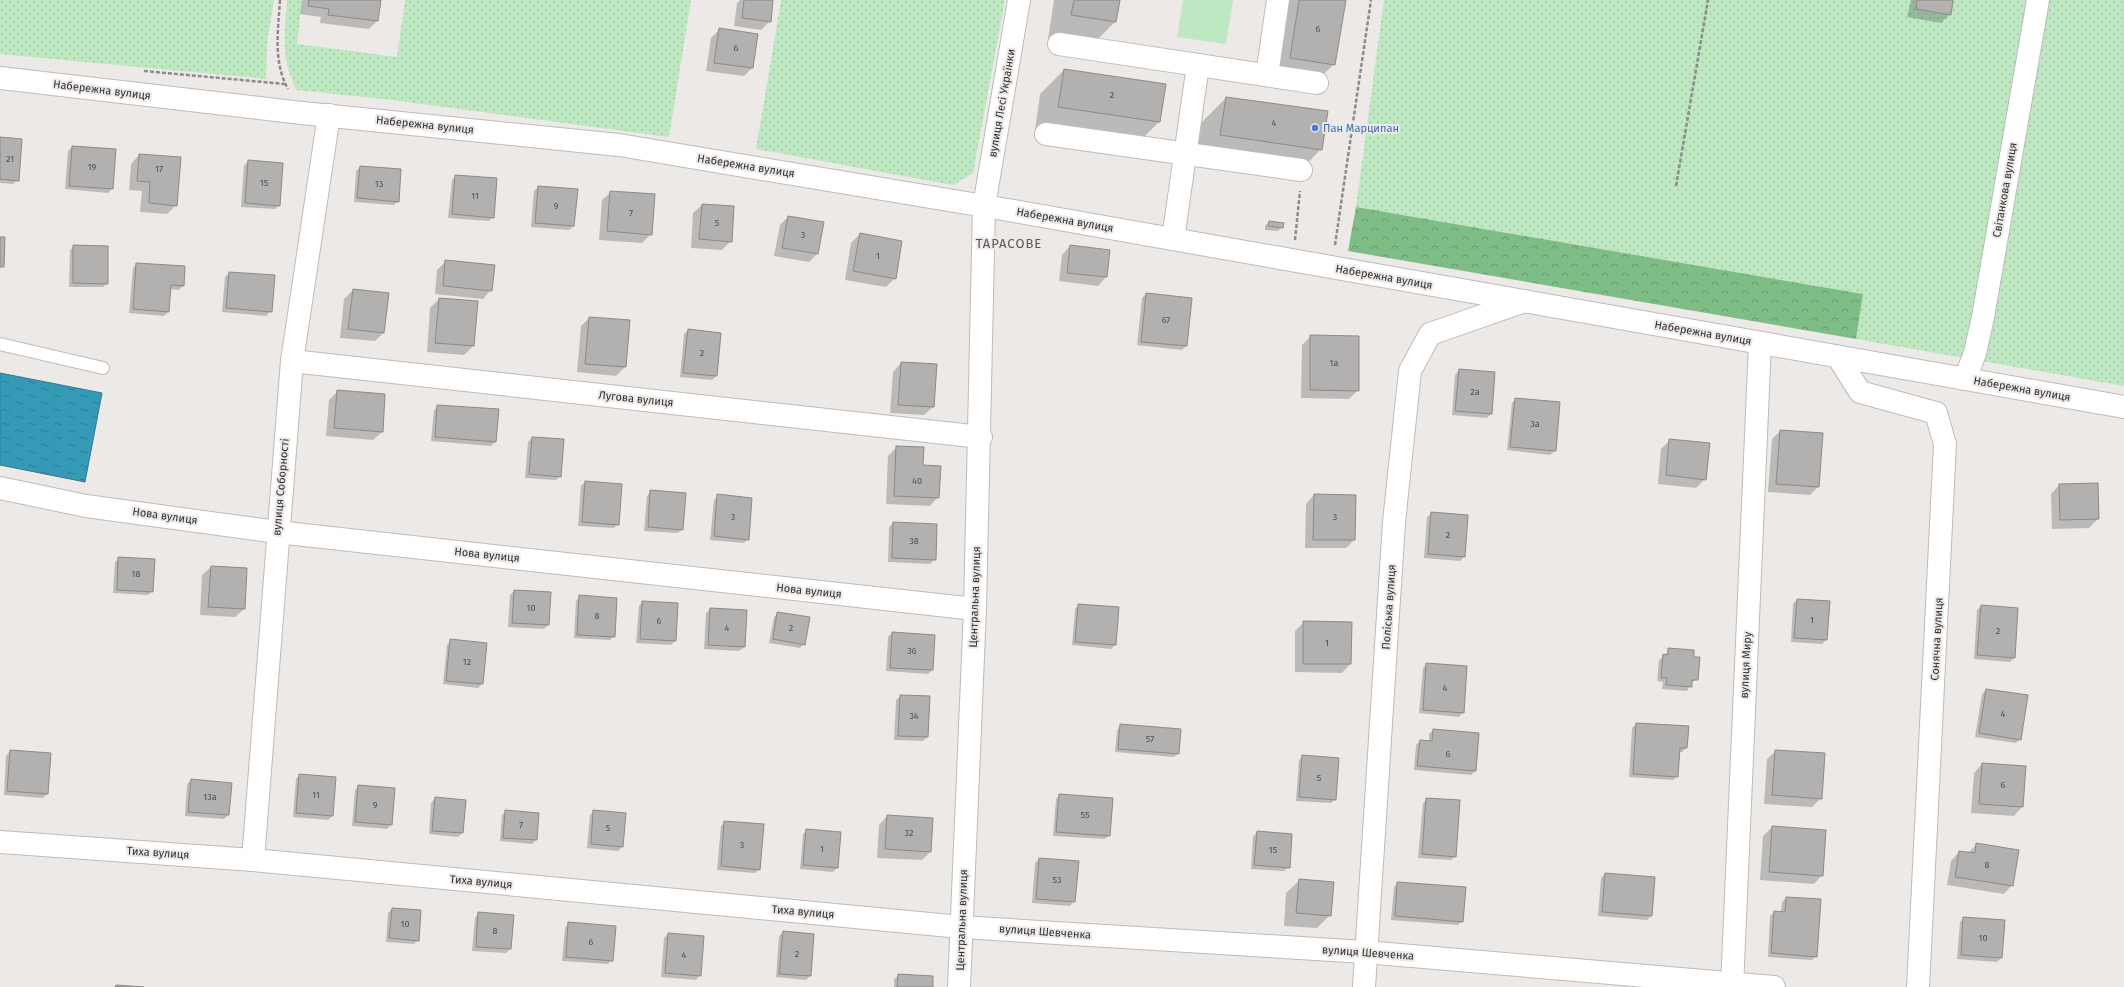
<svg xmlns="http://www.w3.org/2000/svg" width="2124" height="987" font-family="'Fira Sans',sans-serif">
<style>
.grass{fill:url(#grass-dots)}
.forest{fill:url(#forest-crowns)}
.park{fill:#bde8c2}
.water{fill:url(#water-ripples);stroke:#347a8d}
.shadow{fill:#0003}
.building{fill:#b3b1af;stroke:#8c8a88}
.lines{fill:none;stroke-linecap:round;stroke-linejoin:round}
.service-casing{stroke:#bebbb9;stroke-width:14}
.minor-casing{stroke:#bebbb9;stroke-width:24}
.tertiary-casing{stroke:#bebbb9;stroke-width:24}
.path{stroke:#8d8b8a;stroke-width:2.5;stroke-dasharray:4 2;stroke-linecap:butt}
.service{stroke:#fff;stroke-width:12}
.minor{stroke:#fff;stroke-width:22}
.tertiary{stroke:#fff;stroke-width:22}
.shop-dot{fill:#3f7fe0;stroke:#ece9e7;stroke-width:1.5}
.labels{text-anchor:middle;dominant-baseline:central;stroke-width:4;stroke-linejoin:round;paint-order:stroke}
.number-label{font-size:9px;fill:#514f4e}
.street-label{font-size:11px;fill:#302e2e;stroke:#ece9e7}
.shop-label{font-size:11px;fill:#366cbe;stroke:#ece9e7;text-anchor:start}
.quarter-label{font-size:13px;letter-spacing:1px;fill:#595655;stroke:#ece9e7}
</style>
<defs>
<pattern id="grass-dots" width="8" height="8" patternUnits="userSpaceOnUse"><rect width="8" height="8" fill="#bde8c2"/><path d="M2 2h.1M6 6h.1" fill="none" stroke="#a3c7a7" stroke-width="1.8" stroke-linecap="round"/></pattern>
<pattern id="forest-crowns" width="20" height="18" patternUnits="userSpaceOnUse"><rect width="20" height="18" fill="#7fbd87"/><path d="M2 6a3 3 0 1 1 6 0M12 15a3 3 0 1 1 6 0" fill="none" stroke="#689a6f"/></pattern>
<pattern id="water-ripples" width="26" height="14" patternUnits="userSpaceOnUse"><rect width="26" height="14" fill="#359ab6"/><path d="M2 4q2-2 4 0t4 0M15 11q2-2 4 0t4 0" fill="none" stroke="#2d7e94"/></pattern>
</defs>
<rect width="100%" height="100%" fill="#ece9e7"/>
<g class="grass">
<path d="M0 0H274L267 43 266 79 0 54Z"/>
<path d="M287 0H302L297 44 397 57 405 0H691L669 137 392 100 297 90C280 60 285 33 287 0Z"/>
<path d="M781 0H1005L973 173 953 185 756 149Z"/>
<path d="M1384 0H2124V386L1856 339 1863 294 1356 207Z"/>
</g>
<path class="forest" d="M1356 207 1863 294 1856 339 1348 251Z"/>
<path class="park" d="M1183 0H1233L1226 44 1177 37Z"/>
<path class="water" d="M0 373 102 393 85 482 0 465Z"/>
<g class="shadow">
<path d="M302 0H380L377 21 369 29 320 23 321 17 300 14Z"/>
<path d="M740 0H772L770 21 761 30 734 26 737 3Z"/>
<path d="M1054 0H1119L1115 22 1091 46 1048 39Z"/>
<path d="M1279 0H1345L1334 64 1310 88 1266 82Z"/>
<path d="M1911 0H1952L1950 14 1941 23 1907 17Z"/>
<path d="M719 30 752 68 744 76 706 71 711 38Z"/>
<path d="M1064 70 1159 122 1135 146 1035 131 1040 94Z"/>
<path d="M1226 98 1321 149 1297 174 1196 159 1202 122Z"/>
<path d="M0 138 18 180 13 184 0 183Z"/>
<path d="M72 147 112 189 108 193 65 189 68 151Z"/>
<path d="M139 155 176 205 167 214 140 212 142 191 129 190 131 164Z"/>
<path d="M248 161 279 205 275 209 241 207 244 166Z"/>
<path d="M360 167 398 201 394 205 354 202 356 171Z"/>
<path d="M456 176 493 217 489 221 448 218 452 180Z"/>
<path d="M538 187 574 226 569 230 531 227 534 191Z"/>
<path d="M611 192 651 234 642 243 599 240 602 200Z"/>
<path d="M702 205 731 241 722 250 691 248 693 213Z"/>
<path d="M788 217 817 254 809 262 774 256 780 225Z"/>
<path d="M1269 222 1282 227 1278 231 1265 230V226Z"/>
<path d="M860 234 895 278 886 287 845 280 851 243Z"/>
<path d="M74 246 107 283 103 287H69L70 250Z"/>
<path d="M1070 246 1109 251 1106 277 1098 286 1059 281 1062 255Z"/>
<path d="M446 261 491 290 483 299 435 294 437 270Z"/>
<path d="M137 264 183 286 179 290 170 289 168 312 164 316 129 313 133 268Z"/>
<path d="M229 273 271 311 266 316 222 312 225 277Z"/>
<path d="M353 290 383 333 375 341 340 338 344 299Z"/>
<path d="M1146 294 1191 299 1186 346 1182 350 1137 345 1142 298Z"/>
<path d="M439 299 476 302 473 346 464 355 427 352 430 308Z"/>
<path d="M589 318 625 367 616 376 577 372 581 326Z"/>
<path d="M688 330 720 334 716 376 712 380 680 377 684 334Z"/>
<path d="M1311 336 1358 390 1349 399 1301 398 1302 345Z"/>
<path d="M901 363 933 407 924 415 890 413 893 372Z"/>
<path d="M1459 370 1491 414 1487 418 1452 415 1455 375Z"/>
<path d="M337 392 382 432 373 440 326 436 329 400Z"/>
<path d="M1516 399 1555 451 1550 455 1507 450 1512 403Z"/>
<path d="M438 406 495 442 491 446 431 441 434 410Z"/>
<path d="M1780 431 1818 487 1810 495 1768 492 1772 439Z"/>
<path d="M532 438 560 476 556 480 525 478 528 442Z"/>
<path d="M1670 440 1705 479 1696 488 1658 484 1661 449Z"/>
<path d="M897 447 922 466 938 497 930 506 886 504 888 456Z"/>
<path d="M585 482 618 524 614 528 578 526 581 486Z"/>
<path d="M2097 484 2098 519 2089 528 2052 529 2051 494 2059 485Z"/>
<path d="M651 491 682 529 678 533 644 531 647 496Z"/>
<path d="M1314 495 1354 540 1346 548H1305L1306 504Z"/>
<path d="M718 496 748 539 744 543 710 540 714 500Z"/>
<path d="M1432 513 1464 557 1460 561 1424 558 1427 517Z"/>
<path d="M893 523 935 559 930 564 888 562 889 527Z"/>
<path d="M119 558 152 591 148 595 113 593 115 562Z"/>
<path d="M211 567 244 609 235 617 200 615 202 575Z"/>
<path d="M514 591 548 625 544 629 508 627 510 595Z"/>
<path d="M580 596 614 636 610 640 574 638 576 601Z"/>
<path d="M1797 600 1829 602 1826 640 1822 644 1791 642 1793 604Z"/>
<path d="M643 602 675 641 671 645 636 643 639 606Z"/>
<path d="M1079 605 1116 644 1111 649 1072 645 1075 609Z"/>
<path d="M1981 606 2014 658 2010 662 1974 659 1977 610Z"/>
<path d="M710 609 746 611 744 647 739 651 704 649 706 613Z"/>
<path d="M778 613 804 644 800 648 769 643 774 617Z"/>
<path d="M1304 622 1350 664 1342 673 1295 672V631Z"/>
<path d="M892 633 934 635 932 670 928 674 886 671 888 637Z"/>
<path d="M451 641 482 684 478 688 443 684 447 645Z"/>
<path d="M1669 649 1693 658 1697 679 1691 683 1687 691 1662 689 1663 682 1657 681 1659 660 1665 656Z"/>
<path d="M1427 664 1463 712 1459 717 1419 713 1423 668Z"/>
<path d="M1986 690 2020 739 2016 743 1975 737 1982 694Z"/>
<path d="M901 696 929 697 927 737 923 741 894 740 896 700Z"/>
<path d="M1636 724 1686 748 1682 752H1679L1677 776 1673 780 1629 777 1632 728Z"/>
<path d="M1121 725 1178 753 1174 757 1115 752 1117 730Z"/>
<path d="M1433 730 1475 771 1471 775 1414 770 1416 745 1420 741 1429 742V734Z"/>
<path d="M10 751 47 794 43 798 4 795 6 756Z"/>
<path d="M1776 751 1821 798 1812 807 1764 804 1767 759Z"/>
<path d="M1303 756 1335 799 1331 803 1296 801 1299 760Z"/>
<path d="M1982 764 2022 807 2014 816 1971 813 1974 773Z"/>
<path d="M300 775 332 816 328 820 293 817 296 779Z"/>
<path d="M191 780 228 815 224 819 185 816 187 784Z"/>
<path d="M359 786 391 825 387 829 352 826 355 790Z"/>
<path d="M1060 795 1109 835 1105 839 1053 836 1056 799Z"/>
<path d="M435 798 465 801 462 833 458 837 429 834 431 803Z"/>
<path d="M1427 799 1455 856 1451 860 1418 858 1423 803Z"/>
<path d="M506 811 536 840 532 844 500 841 502 815Z"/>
<path d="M594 811 622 847 618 851 587 848 590 815Z"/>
<path d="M887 816 930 852 922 860 877 858 879 825Z"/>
<path d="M725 822 759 869 755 873 717 870 721 826Z"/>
<path d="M1772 827 1822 875 1814 884 1760 880 1763 836Z"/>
<path d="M807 830 837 868 833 872 800 869 803 834Z"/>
<path d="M1257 832 1289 867 1284 871 1251 869 1253 837Z"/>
<path d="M1977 844 2012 885 2004 894 1947 885 1951 861 1959 852 1968 853Z"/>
<path d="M1039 859 1074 901 1070 906 1032 903 1035 863Z"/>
<path d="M1605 874 1651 916 1647 920 1598 916 1601 878Z"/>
<path d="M1300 880 1330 915 1317 928 1284 926 1286 893Z"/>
<path d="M1398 883 1462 921 1458 925 1391 920 1394 887Z"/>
<path d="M1786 898 1816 956 1812 960 1768 957 1770 916 1774 912H1781L1782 902Z"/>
<path d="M392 909 418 940 414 944 386 942 388 913Z"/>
<path d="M479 913 512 916 510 949 506 953 472 951 475 918Z"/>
<path d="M1964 918 2001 958 1997 962 1957 959 1960 922Z"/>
<path d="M569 923 612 960 608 964 562 961 565 928Z"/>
<path d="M783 932 810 976 806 980 776 977 779 936Z"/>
<path d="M668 934 700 975 696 980 661 977 664 938Z"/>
<path d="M899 975 932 987H894V979Z"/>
</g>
<g class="building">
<path d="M309 0H381L378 21 328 15 329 9 308 6Z"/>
<path d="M744 0H773L771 22 742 18Z"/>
<path d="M1074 0H1120L1116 22 1071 15Z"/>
<path d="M1299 0H1346L1335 65 1290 58Z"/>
<path d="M1917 0H1953L1951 15 1916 9Z"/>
<path d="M719 28 758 34 753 68 714 63Z"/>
<path d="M1064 69 1166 84 1160 122 1058 107Z"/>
<path d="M1226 97 1328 111 1322 150 1220 135Z"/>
<path d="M0 137 22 139 19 181 0 179Z"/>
<path d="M72 146 116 149 113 189 69 186Z"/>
<path d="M139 154 181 157 177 206 149 203 150 182 137 181Z"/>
<path d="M248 160 283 163 280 206 245 203Z"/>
<path d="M360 166 401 169 399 202 357 198Z"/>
<path d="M455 175 497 178 494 218 452 214Z"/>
<path d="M538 186 578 189 574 226 535 223Z"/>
<path d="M610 191 655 194 652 235 607 231Z"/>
<path d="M702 204 734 206 732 242 699 239Z"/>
<path d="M788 216 824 222 818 254 782 248Z"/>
<path d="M1269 221 1284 223 1283 228 1268 226Z"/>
<path d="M860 233 902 241 896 279 853 271Z"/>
<path d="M0 237H5L4 267H0Z"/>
<path d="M73 245 108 246V284L73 283Z"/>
<path d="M1070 245 1110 250 1107 277 1067 273Z"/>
<path d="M445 260 495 265 492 291 443 286Z"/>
<path d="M136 263 185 266 184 286 171 285 169 312 133 309Z"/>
<path d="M229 272 275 275 272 312 226 308Z"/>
<path d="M353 289 389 293 384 333 348 329Z"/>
<path d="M1146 293 1192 298 1187 346 1141 342Z"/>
<path d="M439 298 478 301 474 346 435 343Z"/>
<path d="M589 317 630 320 626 367 585 364Z"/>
<path d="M688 329 721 333 717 376 683 373Z"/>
<path d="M1310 335 1359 336V391L1310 390Z"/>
<path d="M901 362 937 364 934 407 898 405Z"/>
<path d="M1459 369 1495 372 1492 414 1455 411Z"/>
<path d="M337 390 385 394 383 432 334 428Z"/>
<path d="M1515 398 1560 402 1556 451 1510 447Z"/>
<path d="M437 405 499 409 496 442 435 437Z"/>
<path d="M1780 430 1823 433 1819 487 1776 484Z"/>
<path d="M532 437 564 439 561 477 529 474Z"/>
<path d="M1669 439 1710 443 1706 480 1666 475Z"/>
<path d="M896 446 924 447 923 465 941 466 939 498 894 496Z"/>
<path d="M585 481 622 484 619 525 582 522Z"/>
<path d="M2098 483 2099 519 2060 520 2059 484Z"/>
<path d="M650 490 686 493 683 530 648 527Z"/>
<path d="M717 494 752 498 749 540 714 536Z"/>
<path d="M1314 494 1356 495 1355 540H1313Z"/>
<path d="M1431 512 1468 515 1465 557 1428 554Z"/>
<path d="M893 522 937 524 936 560 892 558Z"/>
<path d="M118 557 155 559 153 592 117 590Z"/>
<path d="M211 566 247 568 245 609 208 607Z"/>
<path d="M514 590 551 592 549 625 512 623Z"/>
<path d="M579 595 617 598 615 637 577 635Z"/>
<path d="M1797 599 1830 601 1827 640 1794 638Z"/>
<path d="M642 601 678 603 676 641 640 639Z"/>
<path d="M1078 604 1119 607 1116 645 1075 642Z"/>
<path d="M1981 605 2018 608 2015 658 1977 655Z"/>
<path d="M710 608 747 610 745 647 708 645Z"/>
<path d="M777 612 810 617 805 645 773 639Z"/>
<path d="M1303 621 1352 622 1351 664H1303Z"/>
<path d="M892 632 935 635 933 670 890 668Z"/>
<path d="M450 639 487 643 483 684 446 681Z"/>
<path d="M1668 648 1694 650V657H1700L1698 680H1692V687L1666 685 1667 678H1661L1663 654 1668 655Z"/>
<path d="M1426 663 1467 666 1464 713 1423 710Z"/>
<path d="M1986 689 2028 695 2021 740 1979 733Z"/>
<path d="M900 695 930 696 928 737 898 736Z"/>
<path d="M1636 723 1689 726 1687 748H1680L1678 777 1633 774Z"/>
<path d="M1120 724 1181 729 1179 754 1118 749Z"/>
<path d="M1433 729 1479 733 1476 771 1417 766 1420 740 1432 741Z"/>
<path d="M10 750 51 753 48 794 7 791Z"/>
<path d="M1775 750 1825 753 1822 799 1772 795Z"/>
<path d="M1302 755 1339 758 1336 800 1299 797Z"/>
<path d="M1982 763 2026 766 2023 807 1979 804Z"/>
<path d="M299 774 336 777 333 816 296 813Z"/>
<path d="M191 779 232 783 229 815 188 812Z"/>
<path d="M358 785 395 788 392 825 355 822Z"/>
<path d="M1059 794 1113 798 1110 836 1056 832Z"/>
<path d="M435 797 466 800 463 833 432 831Z"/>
<path d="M1426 798 1460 800 1456 857 1422 854Z"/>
<path d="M505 810 539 813 537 840 503 838Z"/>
<path d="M593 810 626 813 623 847 591 844Z"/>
<path d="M887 815 933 818 931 852 885 849Z"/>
<path d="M724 821 764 824 760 870 721 866Z"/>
<path d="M1772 826 1826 830 1823 876 1769 872Z"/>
<path d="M806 829 841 832 838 868 803 865Z"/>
<path d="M1257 831 1292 834 1290 868 1254 865Z"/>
<path d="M1976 843 2019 850 2013 886 1955 877 1959 851 1975 853Z"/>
<path d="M1039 858 1079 861 1075 902 1036 899Z"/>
<path d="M1605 873 1655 877 1652 916 1602 912Z"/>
<path d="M1299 879 1334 882 1331 916 1296 913Z"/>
<path d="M1397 882 1466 887 1463 922 1395 916Z"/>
<path d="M1786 897 1821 899 1817 957 1771 953 1774 911 1785 912Z"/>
<path d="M392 908 421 910 419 941 389 938Z"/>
<path d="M478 912 514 915 511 949 476 947Z"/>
<path d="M1963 917 2005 920 2002 958 1961 955Z"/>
<path d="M568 922 616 926 613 961 566 957Z"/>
<path d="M783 931 814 934 811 976 779 974Z"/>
<path d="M668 933 704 936 701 976 665 973Z"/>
<path d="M898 974 933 976V987H897Z"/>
<path d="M116 985 144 987H115Z"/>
</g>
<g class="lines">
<g class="service-casing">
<path id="service" d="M0 344 103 368"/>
</g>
<g class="minor-casing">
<g id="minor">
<path d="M1059 44 1317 83"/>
<path d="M1267 75 1278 0"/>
<path d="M1046 134 1301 170"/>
<path d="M1173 239 1198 65"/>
<path d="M1838 357 1860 392 1936 413 1945 444 1918 987"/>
<path d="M292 361 981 437"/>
<path d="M1965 379 1975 353 1983 317 2038 0"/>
<path d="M0 488 86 506 277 532 975 609"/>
<path d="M0 842 253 860 961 927 1365 952 1774 987"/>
<path d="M253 860 292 361 329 115"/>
<path d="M959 987 975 609 984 206 1019 0"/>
<path d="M1364 987 1394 522 1410 371 1430 334 1525 301"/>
<path d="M1732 987 1760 343"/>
</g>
</g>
<g class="tertiary-casing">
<path id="tertiary" d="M0 78 302 113 619 145 1008 210 2124 407"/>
</g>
<g class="path">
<path d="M280 0C278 31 273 62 288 89"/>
<path d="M144 71 285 84"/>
<path d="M1676 186 1708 0"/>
<path d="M1295 240 1300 191"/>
<path d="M1335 245 1371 0"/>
</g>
<use href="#service" class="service"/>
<use href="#minor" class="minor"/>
<use href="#tertiary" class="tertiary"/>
</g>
<circle class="shop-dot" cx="1315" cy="128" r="4"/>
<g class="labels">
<g class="number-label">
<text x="1318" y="29">6</text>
<text x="736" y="48">6</text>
<text x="1112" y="95">2</text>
<text x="1274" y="123">4</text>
<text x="10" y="159">21</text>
<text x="92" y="167">19</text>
<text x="159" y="169">17</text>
<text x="264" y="183">15</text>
<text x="379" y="184">13</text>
<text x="475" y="196">11</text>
<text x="556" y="206">9</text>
<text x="631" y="213">7</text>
<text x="717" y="223">5</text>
<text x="803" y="235">3</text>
<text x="878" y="256">1</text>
<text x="1166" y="320">67</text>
<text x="702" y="353">2</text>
<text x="1334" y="363">1а</text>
<text x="1475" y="392">2а</text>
<text x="1535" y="424">3а</text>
<text x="917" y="481">40</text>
<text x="733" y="517">3</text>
<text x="1335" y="517">3</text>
<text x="1448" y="535">2</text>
<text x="914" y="541">38</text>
<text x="136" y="574">18</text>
<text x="531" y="608">10</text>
<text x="597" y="616">8</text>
<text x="1812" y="620">1</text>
<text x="659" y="621">6</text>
<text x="727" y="628">4</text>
<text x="791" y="628">2</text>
<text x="1998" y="631">2</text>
<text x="1327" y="643">1</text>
<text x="912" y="651">36</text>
<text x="467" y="662">12</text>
<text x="1445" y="688">4</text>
<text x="2003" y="714">4</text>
<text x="914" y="716">34</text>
<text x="1150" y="739">57</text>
<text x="1448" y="754">6</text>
<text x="1319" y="778">5</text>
<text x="2003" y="785">6</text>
<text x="316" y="795">11</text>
<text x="210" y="797">13а</text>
<text x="375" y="805">9</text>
<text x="1085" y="815">55</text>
<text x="521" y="825">7</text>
<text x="608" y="828">5</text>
<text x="909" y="833">32</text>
<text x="742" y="845">3</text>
<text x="822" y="849">1</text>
<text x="1273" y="850">15</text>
<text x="1987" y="865">8</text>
<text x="1057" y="880">53</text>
<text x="405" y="924">10</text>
<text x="495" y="931">8</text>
<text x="1983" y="938">10</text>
<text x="591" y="942">6</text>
<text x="797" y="954">2</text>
<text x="684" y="955">4</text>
</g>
<g class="street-label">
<text transform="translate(102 90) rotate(7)">Набережна вулиця</text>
<text transform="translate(1002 103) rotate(-80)">вулиця Лесі Українки</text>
<text transform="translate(425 125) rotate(6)">Набережна вулиця</text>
<text transform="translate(746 166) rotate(9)">Набережна вулиця</text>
<text transform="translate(2005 190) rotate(-80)">Світанкова вулиця</text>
<text transform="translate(1065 220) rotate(10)">Набережна вулиця</text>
<text transform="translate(1384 277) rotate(10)">Набережна вулиця</text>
<text transform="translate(1703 333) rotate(10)">Набережна вулиця</text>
<text transform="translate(2022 389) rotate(10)">Набережна вулиця</text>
<text transform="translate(636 399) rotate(6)">Лугова вулиця</text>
<text transform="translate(281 487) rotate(-85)">вулиця Соборності</text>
<text transform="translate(165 516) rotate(8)">Нова вулиця</text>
<text transform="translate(487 555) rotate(6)">Нова вулиця</text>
<text transform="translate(809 591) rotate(6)">Нова вулиця</text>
<text transform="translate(975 597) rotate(-88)">Центральна вулиця</text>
<text transform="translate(1389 607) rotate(-86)">Поліська вулиця</text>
<text transform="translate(1937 639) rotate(-87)">Сонячна вулиця</text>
<text transform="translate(1746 665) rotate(-87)">вулиця Миру</text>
<text transform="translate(158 853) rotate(4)">Тиха вулиця</text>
<text transform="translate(481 882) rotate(5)">Тиха вулиця</text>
<text transform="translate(803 912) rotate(5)">Тиха вулиця</text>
<text transform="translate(962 920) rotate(-88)">Центральна вулиця</text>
<text transform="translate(1045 932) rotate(4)">вулиця Шевченка</text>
<text transform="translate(1368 953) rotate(4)">вулиця Шевченка</text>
</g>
<g class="shop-label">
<text x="1323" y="128">Пан Марципан</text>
</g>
<g class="quarter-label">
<text x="1009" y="243">ТАРАСОВЕ</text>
</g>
</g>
</svg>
